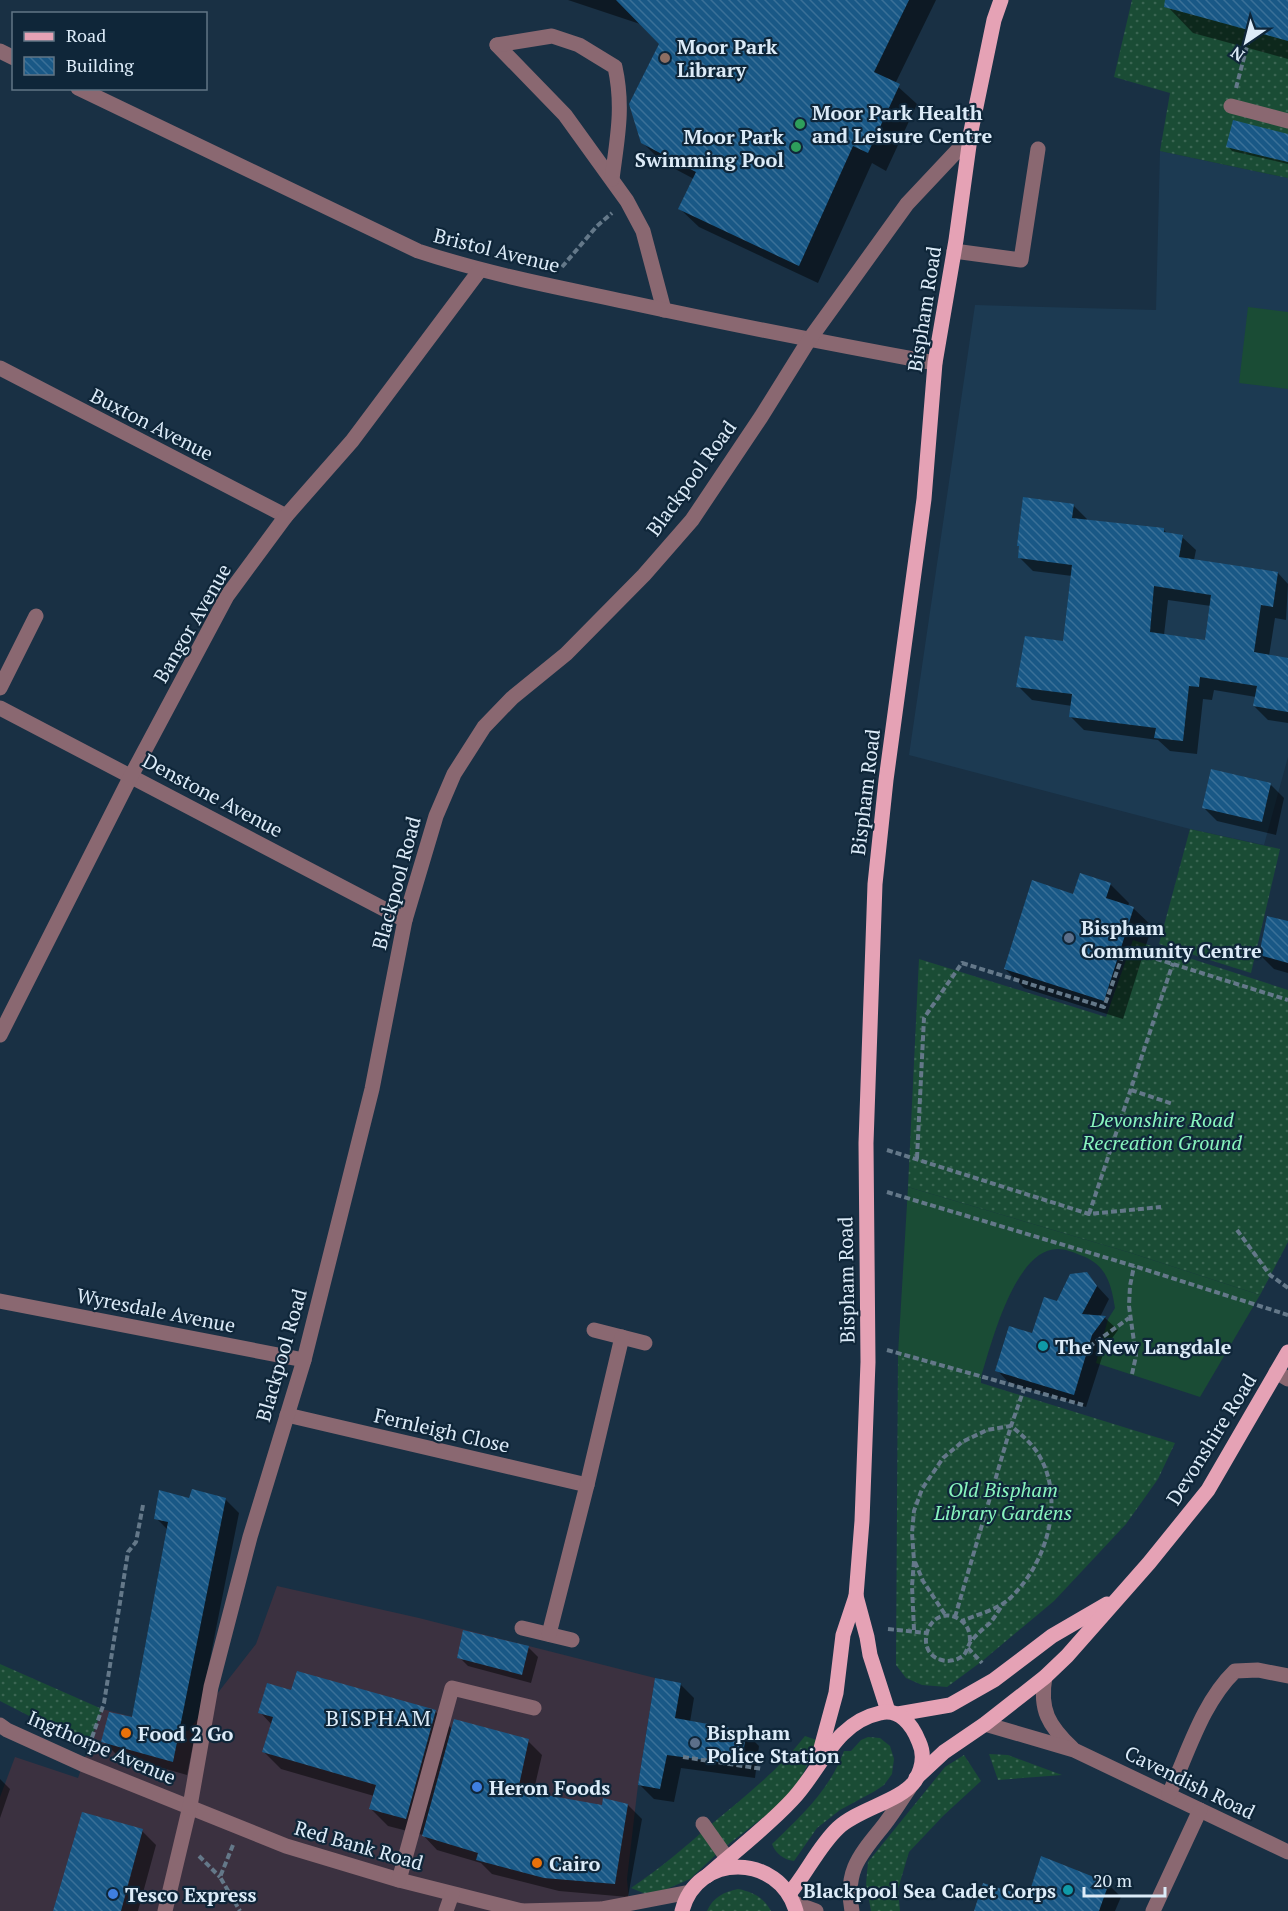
<svg xmlns="http://www.w3.org/2000/svg" width="1288" height="1911" font-family="'PT Serif',serif">
<style>
.commercial{fill:#3b3140}
.built{fill:#1c3a52}
.grass{fill:url(#grass-dots)}
.garden{fill:#1a4c35}
.shadow{fill:#0007;fill-rule:evenodd}
.building{fill:url(#building-back-hatch);fill-rule:evenodd}
.lines{fill:none;stroke-linecap:round;stroke-linejoin:round}
.path{stroke:#647889;stroke-width:4;stroke-dasharray:6 3;stroke-linecap:butt}
.minor{stroke:#8a6871;stroke-width:15}
.major{stroke:#e5a2b5;stroke-width:15}
.education-dot{fill:#8d6e63;stroke:#0f2639;stroke-width:2}
.leisure-dot{fill:#2e9e5b;stroke:#0f2639;stroke-width:2}
.service-dot{fill:#5c6f8a;stroke:#0f2639;stroke-width:2}
.culture-dot{fill:#0f9aa8;stroke:#0f2639;stroke-width:2}
.food-dot{fill:#e8710a;stroke:#0f2639;stroke-width:2}
.shop-dot{fill:#3f7fe0;stroke:#0f2639;stroke-width:2}
.labels{text-anchor:middle;dominant-baseline:central;stroke-width:4.5;stroke-linejoin:round;paint-order:stroke}
.poi-label{font-size:20px;font-weight:bold;fill:#dcebf8;stroke:#0f2639;text-anchor:start}
.street-label{font-size:20px;fill:#dcebf8;stroke:#0f2639}
.park-label{font-size:20px;font-style:italic;fill:#88f5be;stroke:#0f2639}
.quarter-label{font-size:22px;letter-spacing:1.5px;fill:#dcebf8;stroke:#0f2639}
</style>
<defs>
<pattern id="grass-dots" width="8" height="8" patternUnits="userSpaceOnUse" patternTransform="scale(1.5)"><rect width="8" height="8" fill="#1a4c35"/><path d="M2 2h.1M6 6h.1" fill="none" stroke="#3b6653" stroke-width="1.8" stroke-linecap="round"/></pattern>
<pattern id="building-back-hatch" width="6" height="6" patternUnits="userSpaceOnUse" patternTransform="scale(1.5)"><rect width="6" height="6" fill="#195886"/><path d="M-1 5l2 2M0 0l6 6M5-1l2 2" fill="none" stroke="#3a7098"/></pattern>
</defs>
<rect width="100%" height="100%" fill="#193044"/>
<path class="commercial" d="M277 1586 419 1618 655 1678 638 1785 627 1879 630 1911H0V1797L15 1757 78 1778 102 1709 188 1731 256 1644Z"/>
<path class="built" d="M1160 151 1288 178V757L1264 845 1190 829 909 755 975 305 1156 310Z"/>
<g class="grass">
<path d="M1132 0H1288V178L1160 151 1170 93 1114 77Z"/>
<path d="M1190 829 1280 849 1251 973 1159 944Z"/>
<path d="M1133 940 1288 990V1242L1260 1295 1131 1253 908 1187 919 959 1106 1017Z"/>
<path d="M898 1354 981 1377V1383L1175 1443 1158 1479 1126 1524 1054 1601 981 1662 947 1687 922 1685 906 1678 896 1665Z"/>
<path d="M0 1664 102 1709 90 1742 41 1722 0 1701Z"/>
<path d="M805 1736 819 1741 797 1786 782 1803 721 1850 690 1879 660 1892 646 1894 631 1888C661 1868 687 1845 714 1822 747 1795 779 1769 805 1736Z"/>
<path d="M868 1737 880 1738 890 1746 894 1759 892 1774 884 1785 875 1791 840 1810 817 1828 794 1861C784 1860 775 1853 772 1844 801 1816 829 1791 844 1751H851L861 1740Z"/>
<path d="M989 1754 1008 1755 1062 1775 998 1780Z"/>
<path d="M964 1755 981 1781 943 1816 909 1852 898 1889 900 1911H871L866 1884 868 1862 945 1767Z"/>
<path d="M738 1889C753 1892 763 1897 771 1911H707C713 1897 724 1892 738 1889Z"/>
</g>
<g class="garden">
<path d="M1248 307 1288 312V389L1239 383Z"/>
<path d="M908 1187 1131 1253 1260 1295 1200 1397 1096 1363 1108 1319 1115 1308C1111 1283 1106 1264 1080 1255 1073 1252 1065 1249 1058 1249 1015 1248 991 1345 981 1377L898 1354Z"/>
</g>
<g class="shadow">
<path d="M568 0H936L895 84 917 104 886 171 872 163 818 283 699 227 680 209 694 179 662 162 643 143 660 44 643 25Z"/>
<path d="M1168 0H1288V59L1193 33 1167 6Z"/>
<path d="M1288 136V164L1232 151 1228 146Z"/>
<path d="M1073 505 1087 519V521L1164 530 1168 534 1182 537 1196 550 1194 560 1278 573 1288 584 1286 620 1275 618 1269 656 1288 659V723L1268 720 1254 706 1256 697 1214 690 1212 700 1203 699 1197 754 1170 751 1158 740 1084 730 1070 716 1072 706 1032 700 1018 686 1065 642 1072 576 1033 571 1019 557ZM1168 600 1211 606 1206 641 1164 635Z"/>
<path d="M1270 784 1284 798 1276 835 1217 821 1203 807Z"/>
<path d="M1110 884 1129 903 1128 906 1133 908 1152 926 1123 1019 1024 988 1005 969 1074 895Z"/>
<path d="M1288 922V973L1274 969 1260 955Z"/>
<path d="M1086 1274 1109 1299 1100 1317 1105 1318 1118 1330 1105 1348 1086 1407 1009 1383 997 1370 1033 1335 1057 1303Z"/>
<path d="M225 1499 239 1513 187 1775 117 1755 103 1741 133 1719 168 1530 156 1518 190 1500Z"/>
<path d="M464 1632 529 1648 538 1657 531 1683 468 1666 459 1657Z"/>
<path d="M680 1684 694 1698 690 1722 745 1732 759 1746 755 1778 681 1768 674 1802 654 1799 640 1785Z"/>
<path d="M292 1691 435 1711 452 1729 528 1741 542 1755 533 1794 603 1807 628 1805 642 1819 628 1897 559 1891 492 1874 481 1863 437 1850 423 1835 388 1826 371 1809 374 1796 281 1769 264 1752 272 1725 260 1712Z"/>
<path d="M0 1779 10 1789 0 1818Z"/>
<path d="M142 1831 156 1845 138 1911H54Z"/>
<path d="M1108 1884 1121 1897 1115 1911H976Z"/>
</g>
<g class="building">
<path d="M616 0H909L874 72 900 84 868 153 853 146 799 266 678 209 696 172 641 143 629 104 659 44Z"/>
<path d="M1165 0H1288V41L1164 7Z"/>
<path d="M1233 120 1288 134V162L1226 147Z"/>
<path d="M1023 497 1074 504 1072 518 1164 528V532L1183 535 1179 557 1278 572 1273 607 1261 605 1254 652 1288 658V712L1253 706 1257 686 1200 677 1199 687 1189 686 1183 741 1154 738 1156 728 1069 717 1072 694 1016 687 1025 636 1063 641 1072 565 1018 558 1019 546H1017ZM1154 586 1211 595 1205 640 1150 632Z"/>
<path d="M1211 769 1271 783 1262 822 1202 808Z"/>
<path d="M1080 873 1111 883 1106 898 1134 907 1104 1001 1004 969 1032 880 1073 894Z"/>
<path d="M1267 916 1288 921V963L1259 955Z"/>
<path d="M1087 1272 1097 1286 1082 1314 1106 1316 1092 1335 1074 1395 995 1371 1009 1326 1032 1333 1044 1297 1057 1301 1070 1274Z"/>
<path d="M192 1489 226 1498 173 1762 101 1742 109 1712 132 1717 168 1522 154 1519 159 1490 189 1498Z"/>
<path d="M463 1630 529 1646 522 1675 457 1658Z"/>
<path d="M297 1671 436 1710 406 1819 369 1809 376 1785 262 1752 273 1717 258 1713 267 1683 291 1690Z"/>
<path d="M655 1678 681 1683 675 1718 746 1731 742 1765 667 1755 660 1789 638 1785Z"/>
<path d="M454 1719 529 1739 518 1790 602 1805 603 1798 628 1804 615 1884 544 1878 476 1860 478 1853 422 1836Z"/>
<path d="M82 1812 143 1829 121 1911H53Z"/>
<path d="M1041 1856 1109 1883 1099 1911H974L983 1883 1028 1897Z"/>
</g>
<g class="lines">
<g class="path">
<path d="M1236 88 1251 31"/>
<path d="M562 267 597 226 612 213"/>
<path d="M1131 1090 1173 1104"/>
<path d="M887 1150 1089 1214 1161 1207"/>
<path d="M917 1158 924 1018 962 963 1104 1007 1125 949 1288 1000"/>
<path d="M887 1192 1134 1266 1288 1315"/>
<path d="M1089 1214 1173 963"/>
<path d="M1237 1230 1270 1275 1288 1288"/>
<path d="M1089 1347 1129 1318"/>
<path d="M887 1350 1083 1405"/>
<path d="M1132 1374 1136 1356 1129 1306 1130 1286 1134 1266"/>
<path d="M915 1562 923 1581 946 1616"/>
<path d="M955 1617 1011 1426 1024 1389"/>
<path d="M888 1629 926 1633"/>
<path d="M914 1630 912 1586 914 1561 912 1533 914 1511 922 1489 943 1458 962 1442 987 1430 1011 1426C1021 1434 1030 1442 1037 1452 1067 1498 1047 1565 1008 1600 996 1610 976 1615 962 1621"/>
<path d="M970 1641C970 1631 967 1623 957 1618 927 1603 910 1658 947 1661 953 1661 959 1659 964 1655 968 1650 968 1643 973 1639 978 1633 984 1628 990 1623 995 1617 999 1610 1003 1604"/>
<path d="M968 1648 982 1663"/>
<path d="M89 1746 104 1703 128 1552 136 1542 143 1505"/>
<path d="M683 1757 763 1769"/>
<path d="M233 1845 220 1877 240 1911"/>
<path d="M199 1856 220 1877"/>
</g>
<g class="minor">
<path d="M497 45 565 115 627 201 643 231 664 310"/>
<path d="M497 45 552 36 579 45 615 67C624 108 617 139 612 179"/>
<path d="M0 51 14 58"/>
<path d="M78 88 418 251C487 274 557 287 627 302 729 324 832 344 935 363"/>
<path d="M1231 106 1288 121"/>
<path d="M954 251 1021 260 1038 149"/>
<path d="M0 368 286 516"/>
<path d="M0 688 36 616"/>
<path d="M0 708 405 920"/>
<path d="M0 1035 131 776 227 596 286 516 352 441 480 270"/>
<path d="M0 1301 304 1360"/>
<path d="M594 1330 645 1343"/>
<path d="M1276 1372 1288 1379"/>
<path d="M287 1415 587 1485"/>
<path d="M522 1628 572 1640"/>
<path d="M549 1634 587 1485 622 1337"/>
<path d="M1045 1677C1039 1710 1049 1726 1072 1748"/>
<path d="M985 1724 1074 1750 1288 1852"/>
<path d="M0 1725 7 1730 82 1764 286 1846 399 1880 522 1911"/>
<path d="M1169 1794C1188 1753 1202 1703 1235 1671L1258 1670 1288 1676"/>
<path d="M703 1824 727 1858 729 1867"/>
<path d="M399 1880 452 1688 534 1708"/>
<path d="M794 1903 816 1911"/>
<path d="M165 1911 190 1806 211 1687 250 1537 304 1360 372 1089 405 920 436 816 454 774 484 727 512 698 566 654 644 575 692 520 761 417 809 340 907 204 970 137"/>
<path d="M446 1911 452 1894"/>
<path d="M521 1911 601 1909 690 1892"/>
<path d="M852 1911C845 1874 857 1858 880 1830 891 1817 900 1802 910 1787"/>
<path d="M1153 1911 1200 1810"/>
</g>
<g class="major">
<path d="M856 1596 867 1637 870 1655 888 1711"/>
<path d="M898 1714 950 1705 994 1680 1052 1636 1107 1604"/>
<path d="M817 1763 836 1693 843 1635 856 1596 862 1521 868 1362 866 1143 875 884 886 780 924 499 935 363 956 240 971 131 994 20 1001 0"/>
<path d="M916 1778 944 1752 985 1724 1045 1677 1067 1656 1149 1563 1208 1490 1288 1352"/>
<path d="M707 1876C735 1851 766 1828 792 1800 821 1770 834 1723 880 1713 899 1708 912 1724 919 1742 925 1755 922 1769 915 1781 901 1801 858 1809 838 1828 818 1847 807 1873 789 1894"/>
<path d="M682 1911C697 1852 779 1853 796 1911"/>
</g>
</g>
<circle class="education-dot" cx="665" cy="58" r="6"/>
<g class="leisure-dot">
<circle cx="800" cy="124" r="6"/>
<circle cx="796" cy="147" r="6"/>
</g>
<g class="service-dot">
<circle cx="1069" cy="938" r="6"/>
<circle cx="695" cy="1743" r="6"/>
</g>
<g class="culture-dot">
<circle cx="1043" cy="1346" r="6"/>
<circle cx="1068" cy="1890" r="6"/>
</g>
<g class="food-dot">
<circle cx="126" cy="1733" r="6"/>
<circle cx="537" cy="1863" r="6"/>
</g>
<g class="shop-dot">
<circle cx="477" cy="1787" r="6"/>
<circle cx="113" cy="1894" r="6"/>
</g>
<g class="labels">
<g class="poi-label">
<text x="677" y="46">Moor Park<tspan x="677" dy="23">Library</tspan></text>
<text x="812" y="112">Moor Park Health<tspan x="812" dy="23">and Leisure Centre</tspan></text>
<text x="784" y="136" text-anchor="end">Moor Park<tspan x="784" dy="23">Swimming Pool</tspan></text>
<text x="1081" y="927">Bispham<tspan x="1081" dy="23">Community Centre</tspan></text>
<text x="1055" y="1346">The New Langdale</text>
<text x="707" y="1732">Bispham<tspan x="707" dy="23">Police Station</tspan></text>
<text x="138" y="1733">Food 2 Go</text>
<text x="489" y="1787">Heron Foods</text>
<text x="549" y="1863">Cairo</text>
<text x="1056" y="1890" text-anchor="end">Blackpool Sea Cadet Corps</text>
<text x="125" y="1894">Tesco Express</text>
</g>
<g class="street-label">
<text transform="translate(497 250) rotate(14)">Bristol Avenue</text>
<text transform="translate(924 309) rotate(-81)">Bispham Road</text>
<text transform="translate(152 424) rotate(27)">Buxton Avenue</text>
<text transform="translate(691 478) rotate(-54)">Blackpool Road</text>
<text transform="translate(192 623) rotate(-60)">Bangor Avenue</text>
<text transform="translate(865 792) rotate(-83)">Bispham Road</text>
<text transform="translate(213 795) rotate(28)">Denstone Avenue</text>
<text transform="translate(396 883) rotate(-75)">Blackpool Road</text>
<text transform="translate(846 1280) rotate(-91)">Bispham Road</text>
<text transform="translate(156 1310) rotate(11)">Wyresdale Avenue</text>
<text transform="translate(281 1355) rotate(-74)">Blackpool Road</text>
<text transform="translate(442 1430) rotate(13)">Fernleigh Close</text>
<text transform="translate(1211 1439) rotate(-58)">Devonshire Road</text>
<text transform="translate(102 1747) rotate(23)">Ingthorpe Avenue</text>
<text transform="translate(1190 1782) rotate(26)">Cavendish Road</text>
<text transform="translate(359 1845) rotate(16)">Red Bank Road</text>
</g>
<g class="park-label">
<text x="1162" y="1119">Devonshire Road<tspan x="1162" dy="23">Recreation Ground</tspan></text>
<text x="1003" y="1489">Old Bispham<tspan x="1003" dy="23">Library Gardens</tspan></text>
</g>
<g class="quarter-label">
<text x="379" y="1717">BISPHAM</text>
</g>
</g>
<rect x="12" y="12" width="195" height="78" fill="#0f2639" stroke="#617585" stroke-width="1.5"/>
<rect x="24" y="32" width="30" height="9" fill="#e5a2b5" stroke="#617585" stroke-width="1.5"/>
<text x="66" y="42" font-size="18" fill="#dcebf8">Road</text>
<rect x="24" y="57" width="30" height="18" fill="url(#building-back-hatch)" stroke="#617585" stroke-width="1.5"/>
<text x="66" y="72" font-size="18" fill="#dcebf8">Building</text>
<g transform="translate(1246 42) rotate(215)" stroke="#0f2639" stroke-width="4.5" paint-order="stroke">
<path d="M0-4.5L10 22L0 15L-10 22Z" fill="#dcebf8"/>
<text y="-9" font-size="16" font-weight="bold" text-anchor="middle" fill="#dcebf8">N</text>
</g>
<path d="M1084 1887v9h81v-9" fill="none" stroke="#dcebf8" stroke-width="3"/>
<text x="1093" y="1887" font-size="18" fill="#dcebf8" stroke="#0f2639" stroke-width="4.5" paint-order="stroke">20 m</text>
</svg>
